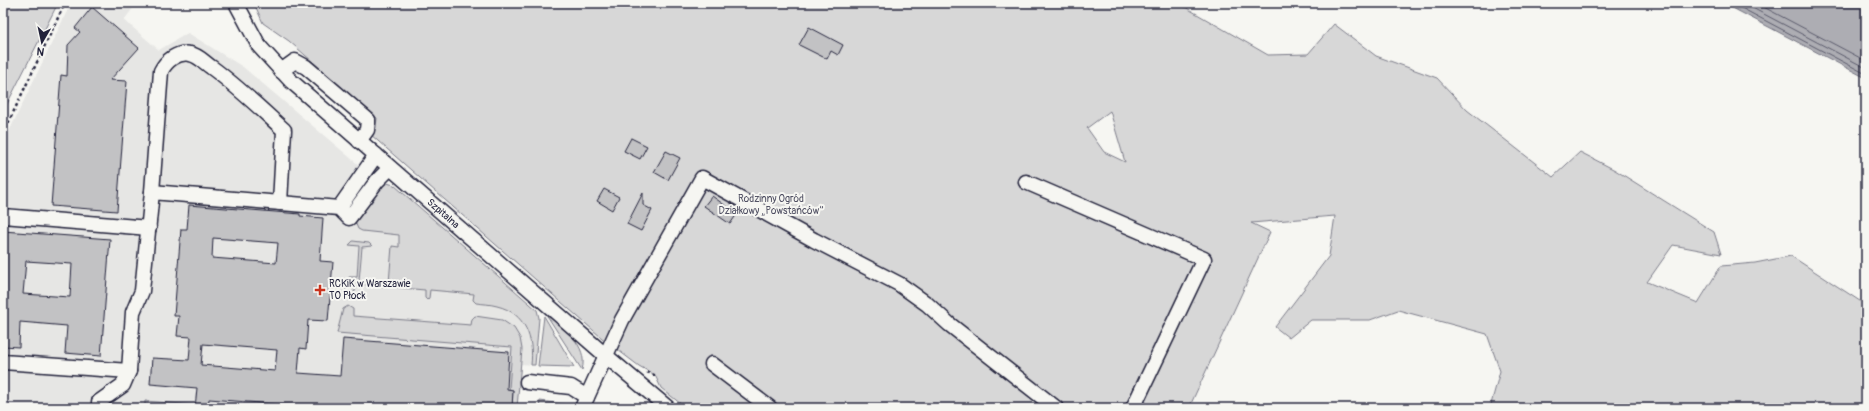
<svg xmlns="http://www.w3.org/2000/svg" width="1869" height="411" font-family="Pangolin,sans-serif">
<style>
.built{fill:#e6e6e4}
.green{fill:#d7d7d7;stroke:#7c7c89;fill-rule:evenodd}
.water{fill:#adadb3;stroke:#757583}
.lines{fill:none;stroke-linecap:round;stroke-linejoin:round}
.shore{stroke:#5a5a6b;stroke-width:1}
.building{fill:#c2c2c4;stroke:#22223b;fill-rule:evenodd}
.minor-casing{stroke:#22223b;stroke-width:17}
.path{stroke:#22223b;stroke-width:2.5;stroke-dasharray:3 3;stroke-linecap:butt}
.minor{stroke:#f6f6f2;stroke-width:14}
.poi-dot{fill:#c8321e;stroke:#f6f6f2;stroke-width:1.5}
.labels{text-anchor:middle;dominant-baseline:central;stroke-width:4;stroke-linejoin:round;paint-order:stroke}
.park-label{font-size:10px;fill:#4f4f62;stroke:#f6f6f2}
.street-label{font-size:10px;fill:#22223b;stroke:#f6f6f2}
.poi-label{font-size:10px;fill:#22223b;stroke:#f6f6f2;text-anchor:start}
</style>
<rect width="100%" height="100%" fill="#f6f6f2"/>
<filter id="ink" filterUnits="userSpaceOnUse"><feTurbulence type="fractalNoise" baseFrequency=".025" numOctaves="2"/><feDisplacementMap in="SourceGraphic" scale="8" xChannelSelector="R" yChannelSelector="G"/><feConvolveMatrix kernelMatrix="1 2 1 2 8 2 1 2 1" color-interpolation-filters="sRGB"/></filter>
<g filter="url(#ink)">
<path class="built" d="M71 3H137L124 20 159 50 188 33 243 67 536 315 533 365 521 364 517 408H3V144Z"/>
<g class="green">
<path d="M3 3H58L3 112Z"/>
<path d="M254 3H1178L1268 55 1308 54 1334 24 1376 56 1437 78 1467 110 1553 177 1580 152 1615 170 1714 232 1721 254 1673 245 1647 282 1698 303 1721 266 1755 263 1791 256 1866 305V408H1490L1500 371 1487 334 1398 310 1370 320H1311L1289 338 1275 327 1329 256 1335 216 1251 223 1270 232 1189 408H686L661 388 655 375 639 366 602 338 370 134 376 128 377 118 289 41 263 23ZM1110 111 1125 162 1104 152 1087 128Z"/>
<path d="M380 183 383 186 387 183 394 185 537 310 539 318 535 365H531C534 339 526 313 497 306 490 304 483 304 476 303L473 300 474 294 430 290 429 298 427 300 425 298V290L357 284 354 294 348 293 346 290 349 277H357L359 246 349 245 353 241 369 243 372 246 362 247 359 281 389 283 392 246 399 247V235L362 231 358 229 355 222Z"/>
<path d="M348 306 353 309V316L471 325 472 319 475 316 502 320 514 328 520 338 522 349 517 408H512L513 390 509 389 512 347 337 333 343 309Z"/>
<path d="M546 314C563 328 589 345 582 370Z"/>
<path d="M544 316 574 367 538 366Z"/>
<path d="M145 401 195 405V408H145Z"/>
<path d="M540 401 569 405V408H539Z"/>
</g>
<path class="water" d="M1723 3H1866V78Z"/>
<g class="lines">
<g class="shore">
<path d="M1732 3 1866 74"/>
<path d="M1743 3 1866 68"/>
<path d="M1756 3 1866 61"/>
</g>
</g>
<g class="building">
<path d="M92 7 139 48 110 80 127 81 117 211 51 206 61 75 67 76 68 45 80 32 75 28Z"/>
<path d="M809 27 843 45 838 55 831 51 827 59 799 45Z"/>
<path d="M631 138 647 146 640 159 624 151Z"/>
<path d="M666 151 680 158 668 180 654 172Z"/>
<path d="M604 189 619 197 612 210 597 201Z"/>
<path d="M643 193V205L652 210 641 231 627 224Z"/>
<path d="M712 196 737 214 730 224 704 206Z"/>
<path d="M189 205 300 214V216L323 218 320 261 333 262 328 321 308 320 306 349 300 348 298 373 340 376 343 339 509 352 507 389 513 390 512 408H325L209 399 208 408H195L197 388 150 384 152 358 189 360 191 337 177 336 179 316H174L181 229H187ZM213 238 278 243 276 263 212 258ZM203 344 277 350 275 371 201 365Z"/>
<path d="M3 231 110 239 101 356 65 353 67 326 20 322 19 347 3 346ZM26 261 72 264 70 297 23 294Z"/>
</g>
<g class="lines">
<g class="minor-casing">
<g id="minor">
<path id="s1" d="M236 3 259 46 291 81 605 355 668 408"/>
<path d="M281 71 295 61 306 67 368 120 367 130 359 141"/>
<path d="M1026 182 1204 259 1133 408"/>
<path d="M152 192 161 71C166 61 178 51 190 54 198 55 205 63 211 67 237 86 260 108 284 130L280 203"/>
<path d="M339 208 376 155"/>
<path d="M3 216 149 228"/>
<path d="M3 362 129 371"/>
<path d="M712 364 770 408"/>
<path d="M527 382 571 387 587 397"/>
<path d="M99 408V402L123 385 129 371 133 312 142 291 152 192 339 208 349 218 377 181 390 168"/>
<path d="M582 408 622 320 702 178 814 240 899 284 927 304 949 324 1056 408"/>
</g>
</g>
<g class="path">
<path d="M3 134 65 3"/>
<path d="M647 372 654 375 652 378"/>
</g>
<use href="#minor" class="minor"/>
</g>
</g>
<path class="poi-dot" d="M318 284h4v4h4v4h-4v4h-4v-4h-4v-4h4z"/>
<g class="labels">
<g class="park-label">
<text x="771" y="199">Rodzinny Ogród<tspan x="771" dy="12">Działkowy „Powstańców”</tspan></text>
</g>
<g class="street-label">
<text stroke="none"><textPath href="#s1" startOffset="298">Szpitalna</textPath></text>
</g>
<g class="poi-label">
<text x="329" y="284">RCKiK w Warszawie<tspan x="329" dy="12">TO Płock</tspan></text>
</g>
</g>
<rect width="1869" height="411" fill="none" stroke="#f6f6f2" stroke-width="16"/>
<rect x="8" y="8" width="1853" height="395" fill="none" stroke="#22223b" stroke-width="1.5" filter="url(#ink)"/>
<g transform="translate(42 42) rotate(189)" stroke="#f6f6f2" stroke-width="3" paint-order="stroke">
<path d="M0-3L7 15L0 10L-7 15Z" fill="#22223b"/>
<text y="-6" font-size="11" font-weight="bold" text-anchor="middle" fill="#22223b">N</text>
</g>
</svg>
